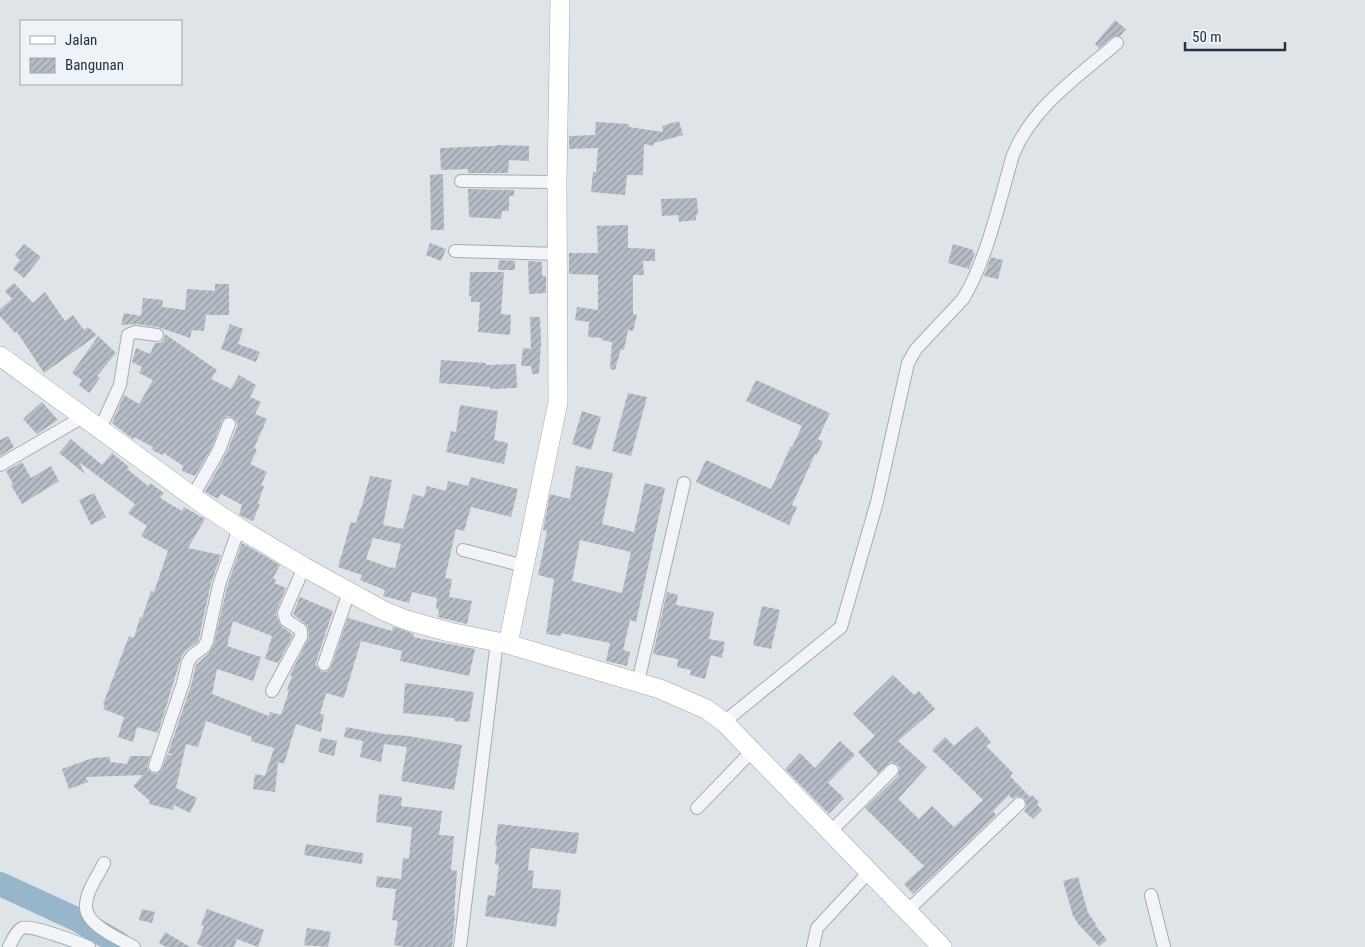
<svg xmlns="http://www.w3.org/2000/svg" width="1365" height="947" font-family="'Roboto Condensed',sans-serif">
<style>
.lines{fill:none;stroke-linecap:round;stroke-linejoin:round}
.river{stroke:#97b6cc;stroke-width:24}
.building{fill:url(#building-hatch);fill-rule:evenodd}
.street-casing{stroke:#a4abb3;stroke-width:14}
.primary-casing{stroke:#9da9b6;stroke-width:20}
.street{stroke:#f2f4f7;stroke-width:12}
.primary{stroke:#fff;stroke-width:19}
</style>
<defs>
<pattern id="building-hatch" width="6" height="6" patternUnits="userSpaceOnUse" patternTransform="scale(1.25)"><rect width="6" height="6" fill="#b6bdc6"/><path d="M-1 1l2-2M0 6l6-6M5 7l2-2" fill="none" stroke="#949aa2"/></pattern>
</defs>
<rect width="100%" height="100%" fill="#dfe4e9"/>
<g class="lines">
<path class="river" d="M0 884 76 919 118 943"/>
</g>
<g class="building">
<path d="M1115 20 1126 29 1120 36 1112 37 1099 48 1095 44Z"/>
<path d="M679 121 683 135 654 143 653 146 644 144 643 175H627L625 195 591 192 593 172H596L598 148 569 149V136L595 135 596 122 629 124V127L663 132 662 126Z"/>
<path d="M496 145 529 146V161L509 160 508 173H468V169L441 170 440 148 495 146Z"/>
<path d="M443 174 444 230H431L430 175Z"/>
<path d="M468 189 514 190V196H509V211H502L501 219 469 217Z"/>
<path d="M697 198 698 214 696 215V220L679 222 678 215 662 216 661 199Z"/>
<path d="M628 225V248L655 249V261H643L644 275H633V314L637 315 633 331 628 330 624 350 621 349 615 370 610 369 612 342 601 340 602 338 588 337 589 322 575 320 577 307 598 310V275L569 274V253H598L597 226Z"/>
<path d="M430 243 446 249 441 261 426 255Z"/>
<path d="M24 244 41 257 24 278 13 269 20 260 15 255Z"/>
<path d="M953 244 973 250 972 252 975 253 969 269 948 263Z"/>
<path d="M991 257 1003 260 998 279 984 276Z"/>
<path d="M499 260 515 261V270H498Z"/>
<path d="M528 261 542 262V276H546V293L529 294Z"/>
<path d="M470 272H504L501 314 511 315 510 335 478 332 480 302H471V296H469Z"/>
<path d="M14 283 33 303 45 292 65 321 73 315 84 330 88 327 97 335 44 373 17 332 15 333 0 316V309L12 299 5 291Z"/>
<path d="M215 284H229V315H206L204 331 192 330 190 338 158 327 136 324 121 325 124 313 141 316 143 298 163 300 162 307 185 310 187 289 215 291Z"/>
<path d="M530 317H540L541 342 539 374H532L531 366H521L523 348 531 349Z"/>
<path d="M230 324 243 329 238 344 260 352 256 362 221 349Z"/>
<path d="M165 334 217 370 211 379 231 389 239 375 256 385 250 397 261 402 255 414 267 419 254 448 257 450 250 464 267 472 261 485 264 486 258 503 260 504 253 521 239 515 242 505 221 494 218 499 205 492 226 454 237 427V422L232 417 227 416 222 421 212 447 195 476 182 471 183 466 164 453 162 455 152 450 153 447 134 437 133 439 112 423 124 395 139 404 153 380 139 373 142 367 132 362 136 348 150 354 155 343H160L164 340Z"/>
<path d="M98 336 116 353 97 376 100 378 89 393 79 385 82 380 72 373Z"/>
<path d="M441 360 486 363V365L516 364 517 388 490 389V387L439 383Z"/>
<path d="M756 380 830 413 818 439 823 442 817 455 815 454 792 505 797 507 789 525 696 482 706 460 771 489 791 446 792 447 802 426 746 401Z"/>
<path d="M628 393 647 397 631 456 612 451Z"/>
<path d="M42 402 58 420 37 434 23 419Z"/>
<path d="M460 405 498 411 494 440 508 443 504 464 446 452 451 431 456 432Z"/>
<path d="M582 411 601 417 591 450 572 444Z"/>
<path d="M8 436 14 447 0 456V440Z"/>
<path d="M71 439 102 465 112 453 129 467 127 469 148 486 150 483 164 493 160 498 182 511 184 507 205 519 188 548 221 555 211 583 199 638 198 642 185 651 181 658 158 733 137 727 133 742 118 737 124 717 103 709 105 705 103 704 129 636 134 638 140 617 142 618 151 591 154 592 168 551 141 536 147 526 128 513 135 504 79 462 85 474 59 453Z"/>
<path d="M22 462 31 478 51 466 59 481 22 504 11 485 13 484 6 471Z"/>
<path d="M576 466 613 473 602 524 634 532 645 483 665 488 636 622 630 620 623 650 630 652 627 666 606 661 610 643 561 633V636L546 634 554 579 538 575 547 531 543 530 550 494 570 499ZM580 540 631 552 622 593 572 581Z"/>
<path d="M370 476 392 480 383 525 403 529 413 494 424 497 427 486 446 491 448 481 468 486 471 477 518 489 511 517 471 507 464 531 456 529 445 578 452 579 449 597 472 601 467 624 438 617 439 609H436L437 598 412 592 409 603 383 596 385 590 360 580 362 575 338 567 351 522 356 523 360 509H361ZM373 538 401 544 395 568 391 567V568L366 559Z"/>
<path d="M94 493 106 517 91 525 79 500Z"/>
<path d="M242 543 280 565 273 578 276 580 274 583 286 588 277 610 276 615 281 626 293 635 278 663 265 659 272 636 233 621 227 646 261 657 253 681 217 669 212 694 269 716 270 712 281 715 289 691 287 690 292 676 290 675 309 637 308 626 293 614 300 597 333 611 316 662V666L321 671 326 672 331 667 348 618 392 631 393 627H395L414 634 413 637 475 649 469 676 400 661 402 651 361 641 344 698 326 693 320 714 324 715 321 732 296 724 284 764 278 762 275 792 253 789 255 774 265 776 274 748 251 741 252 737 206 721 198 747 186 744 176 788 197 798 190 813 174 805 173 810 149 804 150 801 133 786 143 775 86 777 88 782 69 789 62 769 93 758 110 757V762L127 764 130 756H150L147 768 152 773 156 774 162 769 167 755H174L168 753 191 686 196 665 209 653 214 644 227 587Z"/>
<path d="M667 592 678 595 676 605 714 612 709 639 725 642 722 658 711 655 705 679 690 675 691 670 677 667 678 659 653 654Z"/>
<path d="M762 606 780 610 771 649 753 645Z"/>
<path d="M893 675 914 695 919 691 935 709 898 741 927 767 898 799 919 819 932 806 954 827 983 800 932 750 945 737 954 746 977 726 991 742 986 746 1013 773 1010 776 1030 797 1032 795 1039 802 1037 804 1042 810 1033 819 1024 811 1027 806 1024 798 1018 796 1012 799 1009 795 993 811 996 815 913 894 904 884 924 866 865 808 898 776 900 767 897 764 890 762 878 773 858 752 875 736 853 714Z"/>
<path d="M405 683 474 692 469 722 454 721V718L403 713Z"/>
<path d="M346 727 384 734 408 736 462 745 454 790 401 781 407 747 384 744 381 762 360 757 363 741 344 737Z"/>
<path d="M321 738 337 741 334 756 318 752Z"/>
<path d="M840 741 855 755 828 783 844 798 829 814 785 769 800 753 815 768Z"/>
<path d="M379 794 402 797 401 806 442 811 439 835 454 836 451 870 457 871 454 914 455 915 452 947H404L394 945 398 921 392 920 396 889 376 887 377 876 401 879 403 858 409 859 412 827 376 822Z"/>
<path d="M498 824 579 833 576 854 532 848 530 849 528 870 534 871 532 888 561 890 559 913 558 912 556 927 485 916 488 895 495 896 499 865 495 864 497 845H495Z"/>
<path d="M306 844 363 853 362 864 304 855Z"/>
<path d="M1078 877 1088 913 1096 924 1095 925 1107 940 1099 946 1079 925 1073 916 1063 881Z"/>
<path d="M142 909 155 912 152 923 139 920Z"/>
<path d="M207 909 264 930 258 947 237 939 234 947H204L197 944 204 926 201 925Z"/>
<path d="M307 928 331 932 328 947 304 945Z"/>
<path d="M165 932 190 947H166L159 943Z"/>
</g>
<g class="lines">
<g class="street-casing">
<g id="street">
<path d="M461 181 557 182"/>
<path d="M455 251 558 254"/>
<path d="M100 429 120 385 128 335 135 332 157 335"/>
<path d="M0 465 83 417"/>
<path d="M193 496 219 450 229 424"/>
<path d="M463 550 524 566"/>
<path d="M324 664 349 592"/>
<path d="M638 682 684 483"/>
<path d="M272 691 301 637V630L286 620 284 613 304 567"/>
<path d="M724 722 841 627 877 502 908 363 916 349 963 299C987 260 1000 199 1013 155 1032 107 1080 75 1117 43"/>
<path d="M155 766 183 683 188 662 192 656 204 647 207 641 219 585 239 528"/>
<path d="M697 808 752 751"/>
<path d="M831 831 892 770"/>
<path d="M104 863C98 876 86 891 86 906 85 925 120 939 134 947"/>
<path d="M1151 895 1164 947"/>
<path d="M907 911 1019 804"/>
<path d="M9 947C12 941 16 931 22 928 30 924 79 943 89 947"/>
<path d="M460 947 497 641"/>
<path d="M813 947 817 928 869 872"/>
</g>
</g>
<g class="primary-casing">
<g id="primary">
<path d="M0 356 200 502 239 528 304 567 384 611 406 620 449 632 508 644 660 689 706 709 724 722 942 947"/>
<path d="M508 644 558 402 557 182 560 0"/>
</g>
</g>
<use href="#street" class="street"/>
<use href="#primary" class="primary"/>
</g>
<rect x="20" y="20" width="162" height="65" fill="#eef3f7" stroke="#9ea6ae"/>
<rect x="30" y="36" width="25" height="8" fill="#ffffff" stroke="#9ea6ae"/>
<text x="65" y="45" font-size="15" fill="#273341">Jalan</text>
<rect x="30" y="58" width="25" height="15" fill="url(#building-hatch)" stroke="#9ea6ae"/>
<text x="65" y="70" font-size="15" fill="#273341">Bangunan</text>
<path d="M1185 42v8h100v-8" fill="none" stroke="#273341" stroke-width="2.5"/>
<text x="1192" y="42" font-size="15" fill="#273341" stroke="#eef3f7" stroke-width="4" paint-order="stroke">50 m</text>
</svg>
